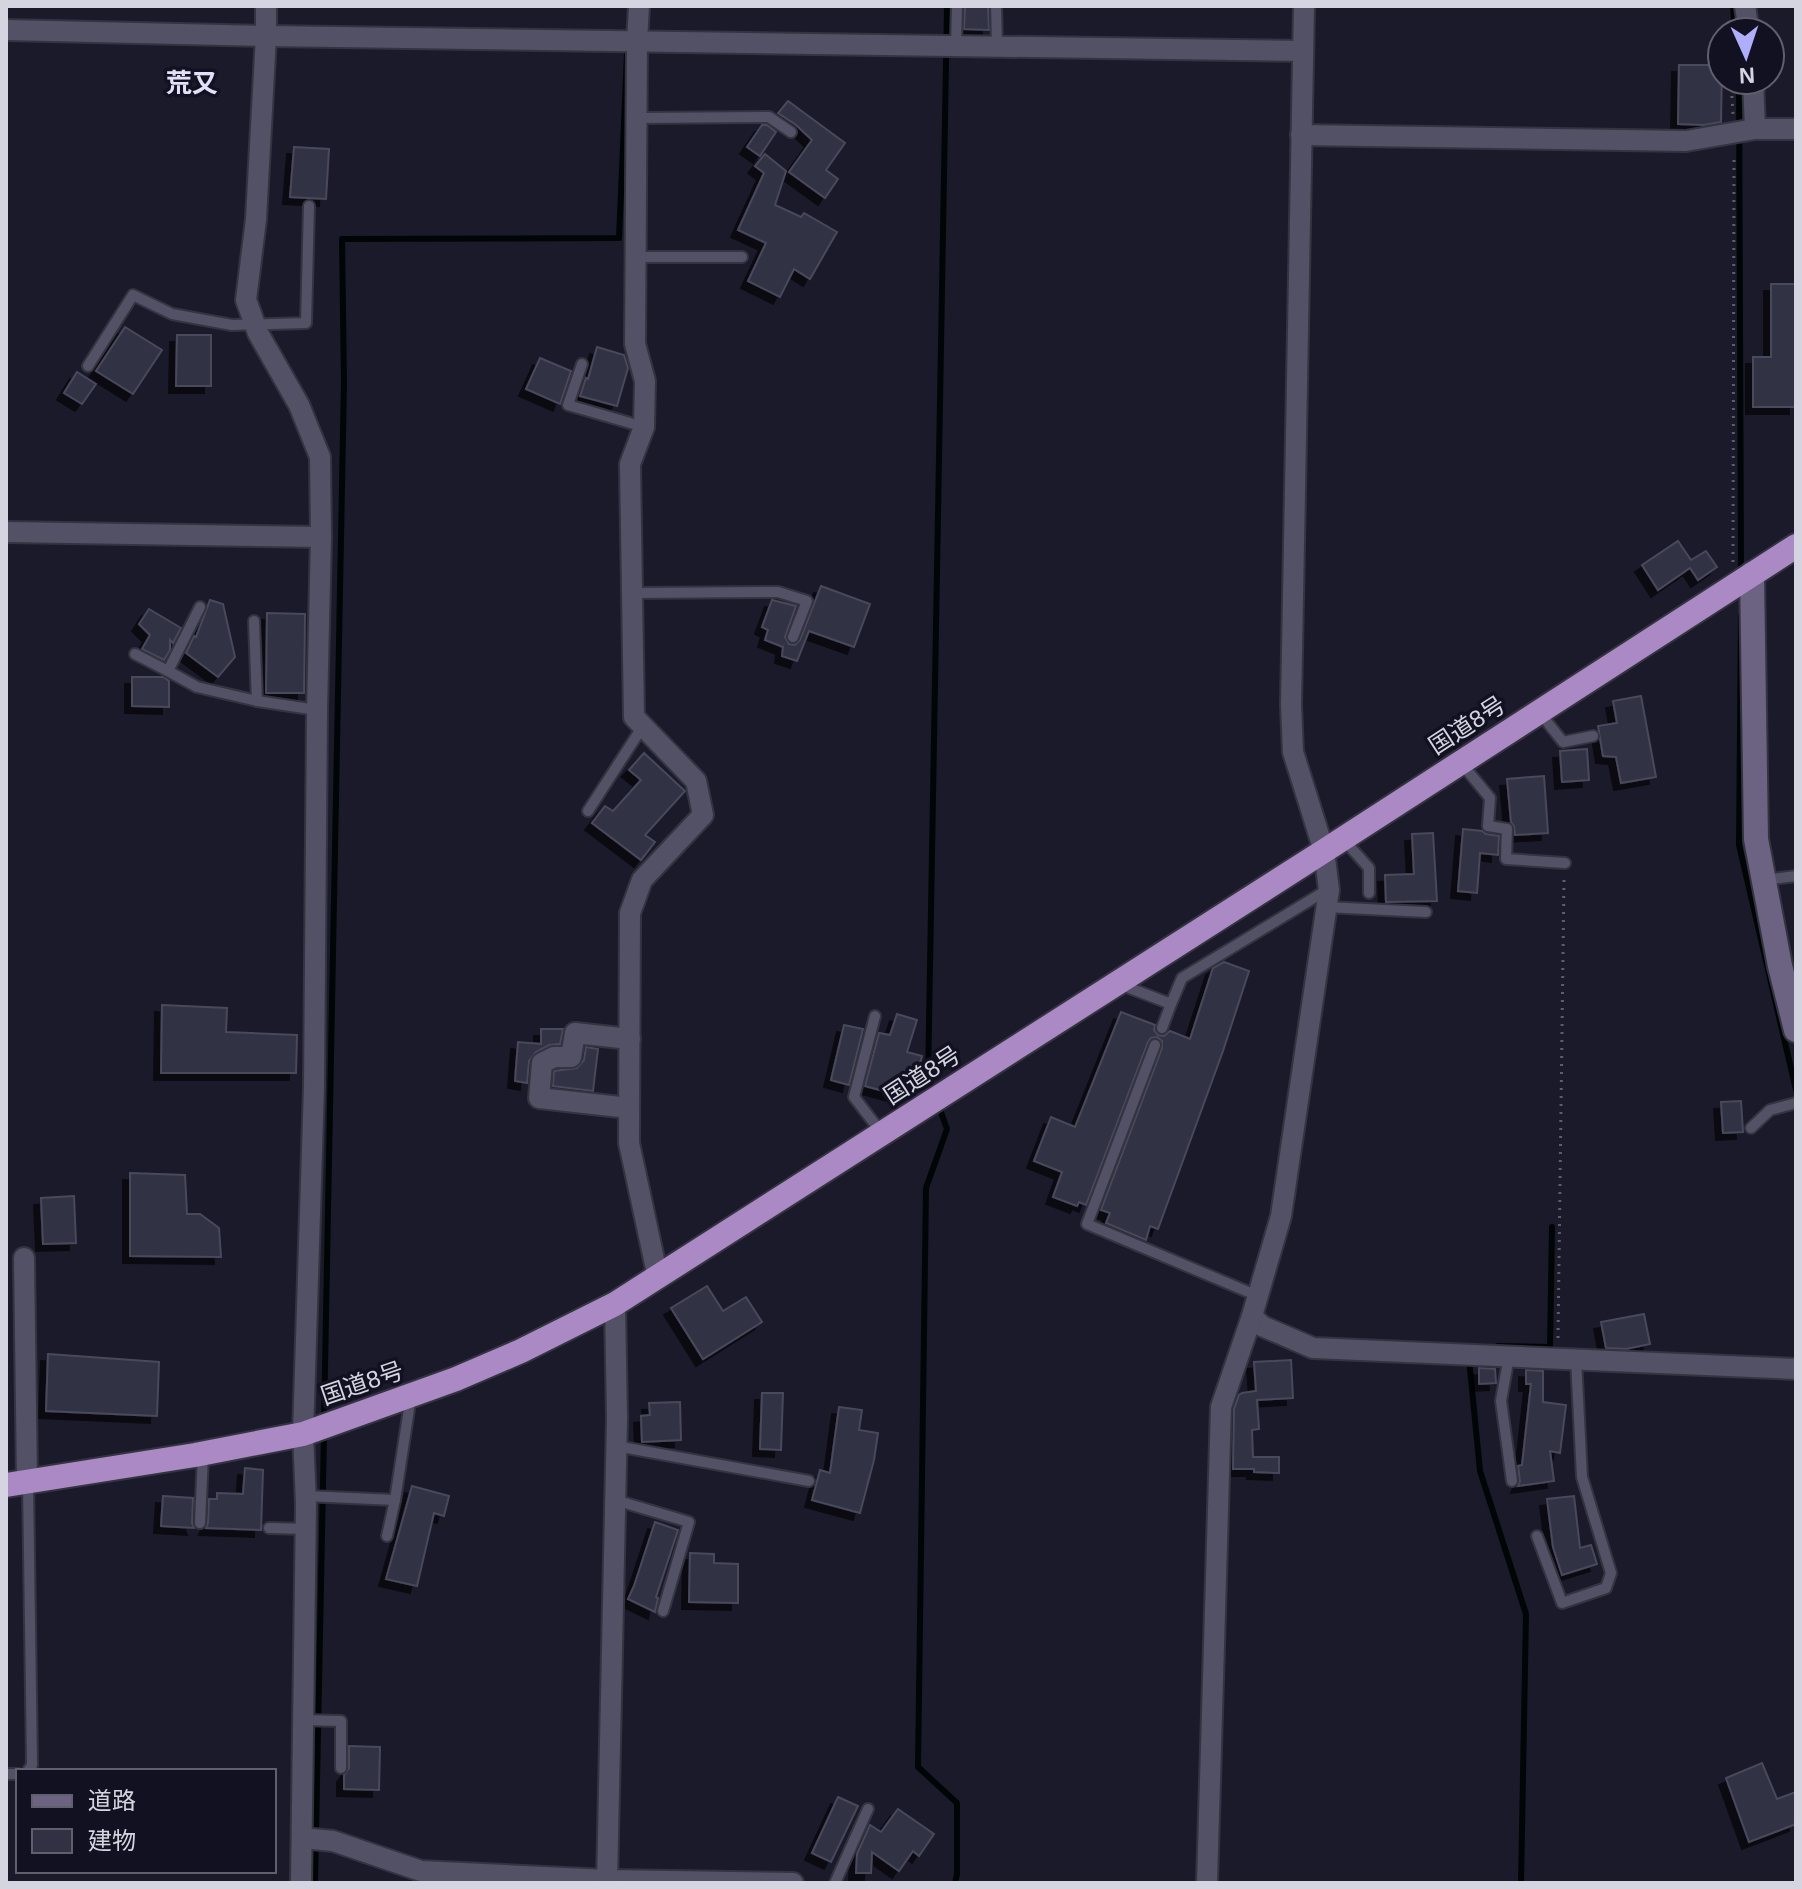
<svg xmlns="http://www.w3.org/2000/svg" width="1802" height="1889" font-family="Arial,'Noto Sans JP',sans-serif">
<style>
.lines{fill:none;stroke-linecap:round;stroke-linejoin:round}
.stream{stroke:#000606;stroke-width:6}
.building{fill:#323144;stroke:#49485c;stroke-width:2;filter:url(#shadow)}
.lane-casing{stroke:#343340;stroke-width:14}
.street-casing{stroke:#343340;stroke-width:24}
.secondary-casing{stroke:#343340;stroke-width:28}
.highway-casing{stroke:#343340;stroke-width:28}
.path{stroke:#5d5d6c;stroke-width:3;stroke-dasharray:2 6;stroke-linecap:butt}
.lane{stroke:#525165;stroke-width:10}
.street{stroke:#525165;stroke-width:20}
.secondary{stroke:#6c6282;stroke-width:24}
.highway{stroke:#aa89c4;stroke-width:24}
.labels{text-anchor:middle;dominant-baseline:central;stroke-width:7;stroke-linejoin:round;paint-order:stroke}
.street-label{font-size:24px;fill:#d5d5e1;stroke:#121121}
.neighbourhood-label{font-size:26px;font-weight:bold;fill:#e2e1f9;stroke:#121121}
</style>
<defs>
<filter id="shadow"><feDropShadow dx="-7" dy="7" stdDeviation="0" flood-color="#0009"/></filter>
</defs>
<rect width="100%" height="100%" fill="#1b1a2b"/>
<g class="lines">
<g class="stream">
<path d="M1733 6 1735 32"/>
<path d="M1739 80 1741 572"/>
<path d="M1741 616 1739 845 1796 1090"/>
<path d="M934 1093 928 1079 947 6"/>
<path d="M938 1104 947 1129 926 1188 918 1767 957 1803V1874L955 1883"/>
<path d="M1498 1346 1550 1347 1552 1227"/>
<path d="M1469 1359 1480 1471 1526 1614 1521 1883"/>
<path d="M324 1419 344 382 342 239 619 238 627 54"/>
<path d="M315 1883 324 1434"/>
</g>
</g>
<g class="building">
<path d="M965 6H988L989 30 964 29Z"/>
<path d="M1679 65H1722L1721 122 1704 125 1678 124Z"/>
<path d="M788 101 845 143 826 170 838 179 825 198 789 172 812 140 796 125 778 113Z"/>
<path d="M762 125H767L776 132 760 156 747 147Z"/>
<path d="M294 147 329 149 326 199 290 197Z"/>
<path d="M765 154 786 171 775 205 801 217 804 213 837 232 810 279 794 269 780 297 748 281 766 243 738 230 764 173 755 166Z"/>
<path d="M1771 284H1796V407H1753V357H1771Z"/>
<path d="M125 327 162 350 133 394 96 371Z"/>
<path d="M177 335H211V386H176Z"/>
<path d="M597 347 624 355 628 368 617 406 580 396 586 378 588 379Z"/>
<path d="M540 358 571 371 560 404 526 389Z"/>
<path d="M77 372 96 384 82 404 64 393Z"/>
<path d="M1678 541 1691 560 1706 551 1717 567 1698 580 1690 568 1658 590 1642 565Z"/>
<path d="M821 586 870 604 854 647 809 631 797 661 782 656 783 647 765 640 768 630 762 627 772 600 796 606 785 637 789 644 795 645 800 640Z"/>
<path d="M210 600 223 604 235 657 218 677 186 653 194 636 196 637Z"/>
<path d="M149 609 181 628 173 643 170 640V650L164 660 142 649 150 635 139 624Z"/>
<path d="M267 613 305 614 304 693H266Z"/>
<path d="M132 677H163L169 681V707L132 706Z"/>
<path d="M1641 696 1656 777 1621 783 1616 757 1603 756 1598 726 1617 723 1613 701Z"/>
<path d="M1587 749 1589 780 1562 782 1560 751Z"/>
<path d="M644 753 685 791 645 835 655 842 641 860 592 823 605 806 613 811 641 780 629 770Z"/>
<path d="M1544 776 1548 833 1515 835 1514 826 1511 822 1507 779Z"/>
<path d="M1463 829 1482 831 1486 834 1499 836 1498 855 1480 853 1477 893 1458 891Z"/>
<path d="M1433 833 1437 901 1386 902 1385 875 1414 874 1412 834Z"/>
<path d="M1224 962 1249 971 1223 1051 1158 1229 1150 1226 1146 1240 1106 1223 1110 1213 1101 1210 1162 1048V1041L1157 1037 1151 1038 1148 1042 1086 1205 1079 1202 1077 1206 1053 1197 1062 1172 1034 1161 1051 1117 1075 1127 1121 1012 1155 1025 1154 1030 1158 1035 1164 1036 1170 1031 1190 1039 1213 968Z"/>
<path d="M162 1005 227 1008 226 1032 297 1035 296 1073H161Z"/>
<path d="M897 1014 917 1020 907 1052 922 1056 915 1082 898 1078 894 1094 865 1086 879 1033 890 1035Z"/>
<path d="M844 1025 863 1029 849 1085 831 1080Z"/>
<path d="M541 1029H563L560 1044 549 1045 536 1052 529 1061 527 1083 515 1081 518 1042 541 1044Z"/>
<path d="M586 1047 598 1049 593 1091 553 1086 554 1071 577 1068 584 1060Z"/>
<path d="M1741 1101 1743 1132 1723 1133 1721 1102Z"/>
<path d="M130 1173 185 1175 187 1214H200L219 1228 221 1257 130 1256Z"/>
<path d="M74 1196 76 1243 43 1244 41 1198Z"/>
<path d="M707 1286 723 1311 746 1297 762 1322 703 1359 671 1308Z"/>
<path d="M1644 1314 1650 1344 1626 1349 1606 1348 1601 1322Z"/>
<path d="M48 1354 159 1362 157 1416 46 1411Z"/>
<path d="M1291 1360 1293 1398 1257 1400 1259 1429 1252 1430 1253 1457H1279V1473L1254 1472V1469H1233L1234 1409 1239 1395 1242 1393 1256 1391 1254 1362Z"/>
<path d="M1479 1368 1495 1369 1496 1383 1479 1384Z"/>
<path d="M1526 1370 1543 1371V1402L1566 1405 1560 1453 1550 1451 1554 1481 1518 1486 1520 1481 1518 1466 1522 1465 1531 1384H1526Z"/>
<path d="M762 1393H783L781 1450 760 1449Z"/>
<path d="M680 1402 681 1440 642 1442 641 1416 650 1415 649 1403Z"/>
<path d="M839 1407 862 1410 859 1430 878 1433 874 1460 860 1513 812 1500 820 1470 830 1473Z"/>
<path d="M245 1468 263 1470 261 1530 206 1528 208 1523 209 1499H217V1493L243 1494Z"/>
<path d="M412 1486 449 1496 444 1516 434 1513 417 1586 386 1579Z"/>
<path d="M163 1496 193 1498 192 1523 194 1528 161 1526Z"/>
<path d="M1574 1496 1580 1548 1591 1545 1597 1564 1562 1575 1553 1547 1547 1499Z"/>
<path d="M655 1522 678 1530 656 1597 658 1598 655 1612 628 1599 634 1586Z"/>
<path d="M690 1553 714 1554V1563L738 1564V1603L689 1602Z"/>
<path d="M349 1746 380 1747 379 1790 344 1789V1775L349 1768Z"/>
<path d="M1762 1763 1777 1799 1796 1792V1824L1749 1842 1726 1778Z"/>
<path d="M838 1797 858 1806 831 1862 812 1853Z"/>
<path d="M898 1809 934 1834 919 1856 913 1851 899 1871 872 1852 871 1873H856L857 1854 870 1825 881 1832Z"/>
</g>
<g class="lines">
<g class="lane-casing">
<g id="lane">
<path d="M996 6 997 46"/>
<path d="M956 46 957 6"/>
<path d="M636 118 769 117 791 132"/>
<path d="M636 257H742"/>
<path d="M582 364 568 405 644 427"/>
<path d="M88 366 133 295 172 314 232 325 306 323 309 206"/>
<path d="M632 593 778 592 807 601 793 637"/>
<path d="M200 607 168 671 197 687 257 701"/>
<path d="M254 621 257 701 317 710"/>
<path d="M135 654 168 671"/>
<path d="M1540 713 1563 742 1593 736"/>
<path d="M1462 764 1490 798 1488 826 1507 829 1506 859 1565 863"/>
<path d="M588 811 643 726"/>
<path d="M1344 840 1369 868V893"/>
<path d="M1764 880 1796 876"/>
<path d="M1326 907 1426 912"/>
<path d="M1119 984 1171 1004 1162 1028"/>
<path d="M1171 1004 1182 978 1327 890"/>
<path d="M875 1016 854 1097 881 1132"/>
<path d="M1155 1045 1087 1224 1258 1296"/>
<path d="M1751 1128 1770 1110 1796 1103"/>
<path d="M1509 1356 1501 1401 1512 1481"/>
<path d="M616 1446 809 1481"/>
<path d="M28 1483 32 1765 28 1771"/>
<path d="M306 1496 395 1500 387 1536"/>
<path d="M395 1500 411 1396"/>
<path d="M615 1500 689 1522 663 1611"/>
<path d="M200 1523 203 1455"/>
<path d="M269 1528 306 1529"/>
<path d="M1537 1536 1562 1603 1606 1588 1611 1573 1582 1477 1576 1359"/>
<path d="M303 1720 341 1721V1768"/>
<path d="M6 1774H18"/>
<path d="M835 1883 868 1809"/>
</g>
</g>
<g class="street-casing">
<g id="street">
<path d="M266 6V36L256 219 246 300 258 333 299 405 320 457 321 537 317 710 314 1087 303 1434 306 1504 301 1883"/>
<path d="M639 6 637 41 635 344 645 381 644 427 630 464 634 717 696 781 703 815 642 880 630 913 629 1143 658 1278"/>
<path d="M1745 6 1749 32"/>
<path d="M6 30 266 36 1303 51"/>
<path d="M1753 80 1755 129"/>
<path d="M1301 135 1686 141 1755 129H1796"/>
<path d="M6 532 321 537"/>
<path d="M629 1108 539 1098 542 1063 554 1057H571L575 1033 630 1039"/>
<path d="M24 1258 27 1481"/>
<path d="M1252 1316 1262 1326 1313 1348 1796 1369"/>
<path d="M302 1838 333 1841 421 1871 607 1880 793 1883"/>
<path d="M607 1883 617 1418 615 1304"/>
<path d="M1207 1883 1221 1407 1252 1316 1281 1216 1329 890 1324 851 1293 752 1291 705 1304 6"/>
</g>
</g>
<g class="secondary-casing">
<path id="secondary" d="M1752 574 1756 839 1780 966 1796 1030"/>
</g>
<g class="highway-casing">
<path id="highway" d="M6 1485 195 1455 303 1434 456 1379 521 1351 615 1304 1324 851 1796 546"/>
</g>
<g class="path">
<path d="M1731 80 1733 114"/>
<path d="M1733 562 1734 154"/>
<path d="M1558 1338 1564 878"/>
</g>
<use href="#lane" class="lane"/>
<use href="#street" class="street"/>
<use href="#secondary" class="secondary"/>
<use href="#highway" class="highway"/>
</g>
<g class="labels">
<g class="street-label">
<text transform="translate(1467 725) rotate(-33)">国道8号</text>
<text transform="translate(922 1075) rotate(-33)">国道8号</text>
<text transform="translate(362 1383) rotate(-19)">国道8号</text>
</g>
<g class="neighbourhood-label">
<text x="192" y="83">荒又</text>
</g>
</g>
<rect width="1802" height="1889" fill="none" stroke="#d5d5e1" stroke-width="16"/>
<rect x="16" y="1769" width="260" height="104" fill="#121121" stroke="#605f6e" stroke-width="2"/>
<rect x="32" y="1795" width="40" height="12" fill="#6c6282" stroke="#605f6e" stroke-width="2"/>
<text x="88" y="1809" font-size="24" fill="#d5d5e1">道路</text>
<rect x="32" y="1829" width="40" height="24" fill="#323144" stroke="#605f6e" stroke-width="2"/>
<text x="88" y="1849" font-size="24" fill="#d5d5e1">建物</text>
<g transform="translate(1746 56) rotate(177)"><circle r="38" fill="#121121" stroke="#605f6e" stroke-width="2"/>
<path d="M0-6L14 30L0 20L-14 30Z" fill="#aeaefa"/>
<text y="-12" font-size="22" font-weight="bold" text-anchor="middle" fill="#d5d5e1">N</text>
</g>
</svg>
